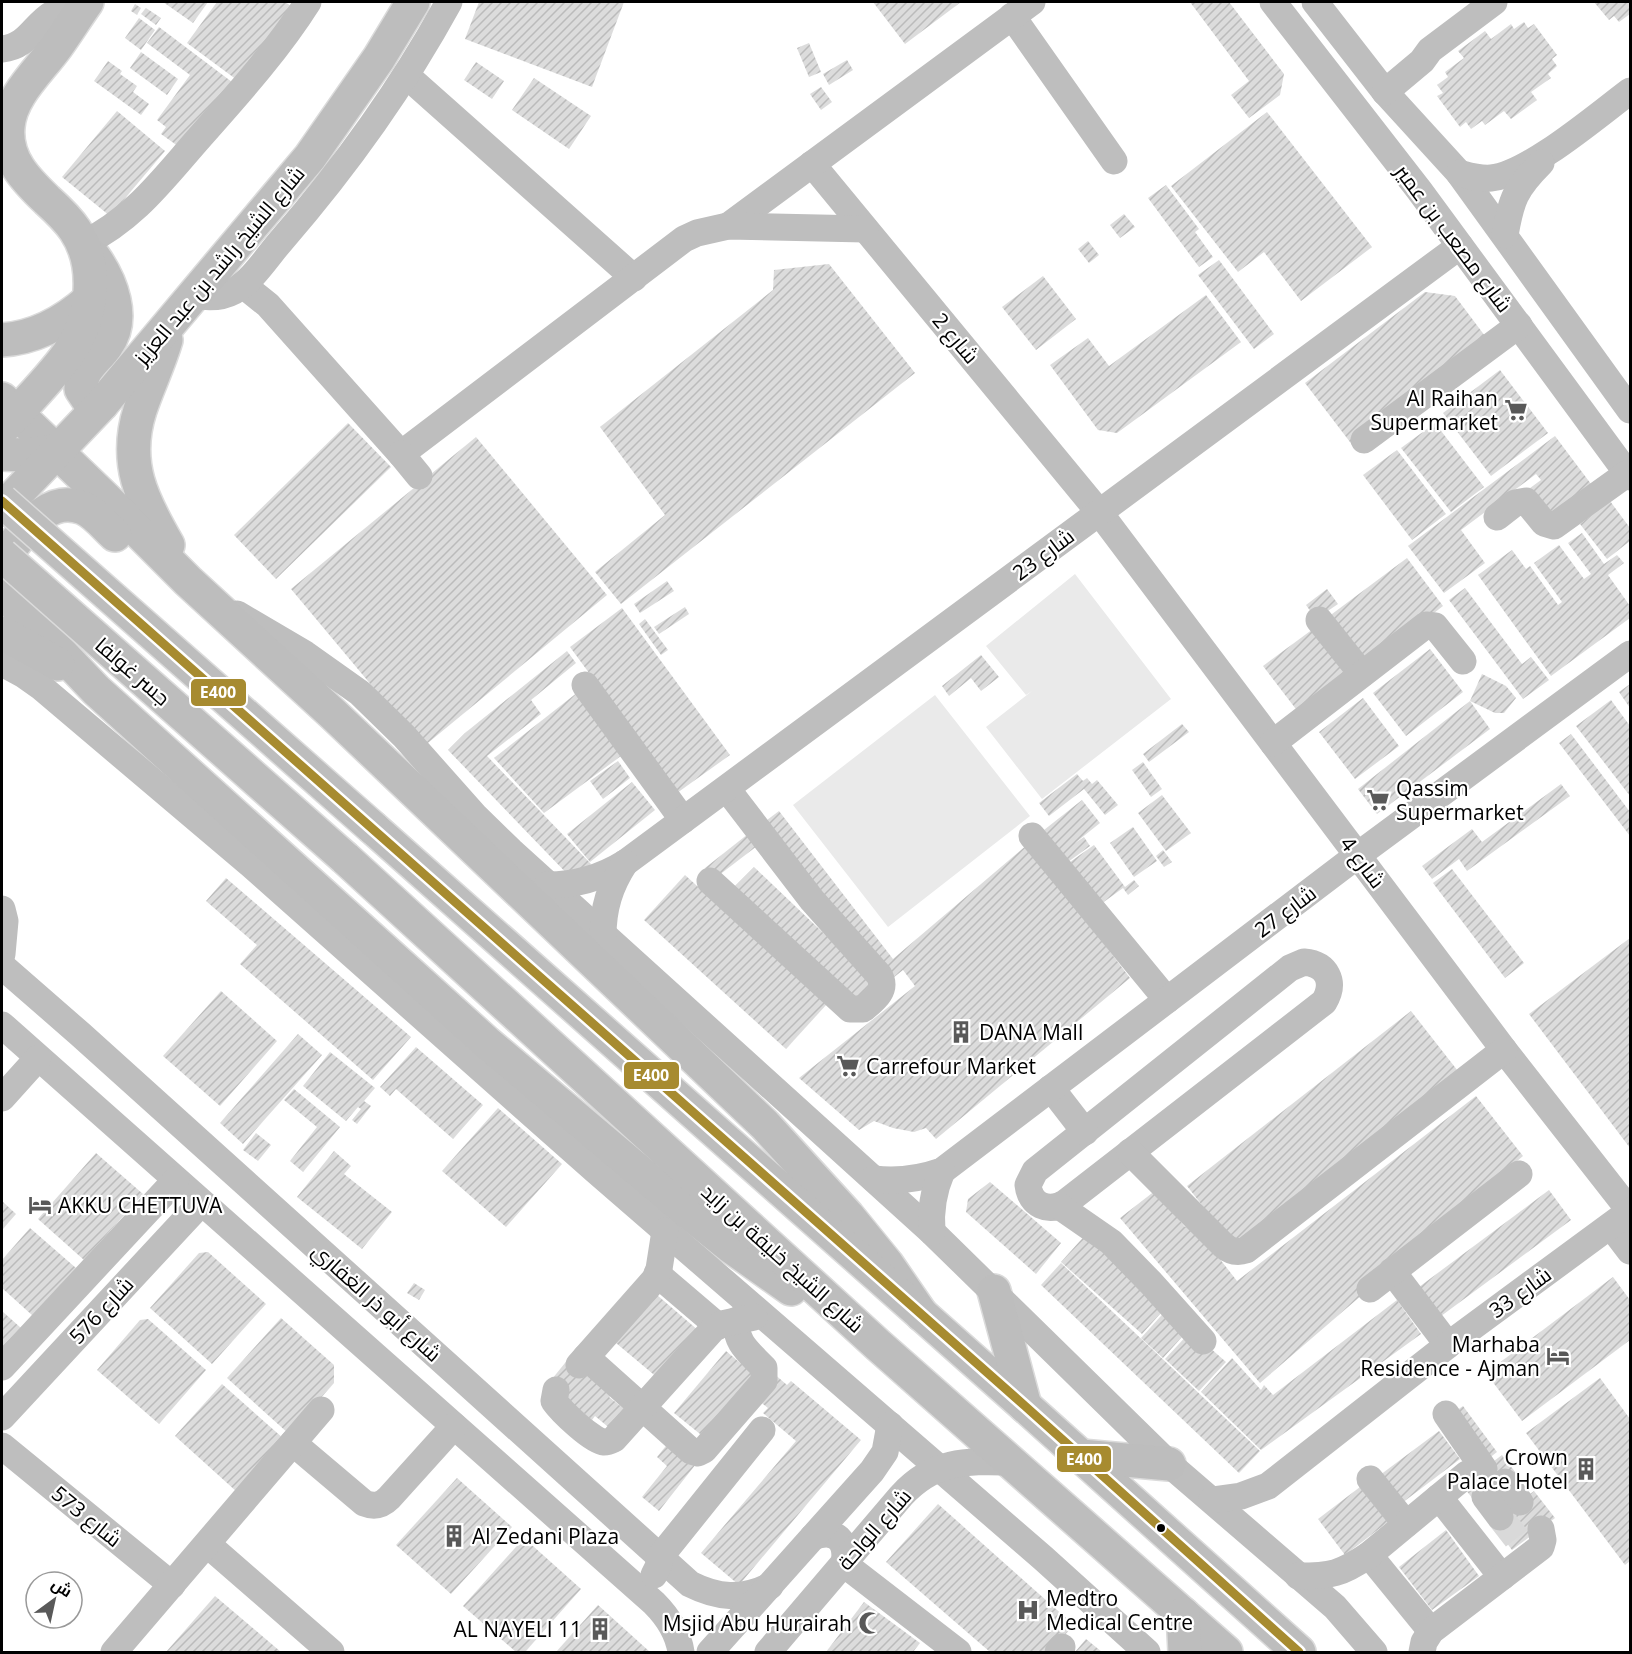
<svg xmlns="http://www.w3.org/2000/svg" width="1632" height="1654" font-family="'Open Sans',Cairo,sans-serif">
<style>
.garden{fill:#eaeaea}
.building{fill:url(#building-hatch)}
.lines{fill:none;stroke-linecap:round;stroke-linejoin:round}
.minor-tunnel{stroke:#d9d9d9;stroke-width:27;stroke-dasharray:27 14;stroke-linecap:butt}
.major-casing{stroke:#dbdbdb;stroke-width:36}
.minor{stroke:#bebebe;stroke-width:27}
.major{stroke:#bdbdbd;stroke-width:33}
.major-bridge-casing{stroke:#dbdbdb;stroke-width:36;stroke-linecap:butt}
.major-bridge{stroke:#bdbdbd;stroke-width:33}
.bus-1-casing{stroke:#fff;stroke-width:14}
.bus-1{stroke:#a78b30;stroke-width:9}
.bus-dot{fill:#000;stroke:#fff;stroke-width:2}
.labels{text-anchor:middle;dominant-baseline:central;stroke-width:4.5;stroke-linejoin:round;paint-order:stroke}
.street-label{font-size:21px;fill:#000;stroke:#fff}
.poi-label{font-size:21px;fill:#000;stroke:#fff;text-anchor:start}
.line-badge{stroke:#fff;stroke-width:2}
.badge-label{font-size:16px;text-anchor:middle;font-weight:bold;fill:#fff}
</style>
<defs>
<pattern id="building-hatch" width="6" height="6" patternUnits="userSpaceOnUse" patternTransform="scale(1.5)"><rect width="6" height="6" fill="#dcdcdc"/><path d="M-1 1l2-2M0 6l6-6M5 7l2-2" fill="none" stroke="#bbb"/></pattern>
</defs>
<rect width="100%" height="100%" fill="#fff"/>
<g class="garden">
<path d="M1075 574 1171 699 1042 799 986 727 1032 691 1026 695 986 646Z"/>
<path d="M935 695 1030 816 888 927 793 805Z"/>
</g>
<g class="building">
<path d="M163 2H208L193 23Z"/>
<path d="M217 2H285L291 6 237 80 187 43Z"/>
<path d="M479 2H624L592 87 465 39Z"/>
<path d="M873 2H961L905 44Z"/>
<path d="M1190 2H1229L1284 74 1280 95 1249 118 1231 95 1249 81Z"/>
<path d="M1594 2H1630V14L1619 22 1614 16 1609 20Z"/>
<path d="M135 4 141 8 137 15 131 11Z"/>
<path d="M146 8 161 18 156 25 141 14Z"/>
<path d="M139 18 155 30 141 50 125 38Z"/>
<path d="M1524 22 1528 28 1534 24 1557 55 1552 59 1557 66 1548 74 1551 78 1531 92 1537 100 1511 119 1504 111 1485 125 1482 121 1471 129 1466 122 1460 127 1437 96 1443 93 1437 85 1448 77 1445 72 1464 58 1458 51 1485 31 1491 39 1511 24 1514 29Z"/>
<path d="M159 27 232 82 182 149 161 134 166 127 157 120 190 75 147 43Z"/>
<path d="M809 43 821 72 809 77 797 48Z"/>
<path d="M141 52 178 79 167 95 130 68Z"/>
<path d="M847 60 853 70 829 85 823 74Z"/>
<path d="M108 61 122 71 120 74 137 86 133 92 149 104 141 115 94 81Z"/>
<path d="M476 62 504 81 492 99 464 80Z"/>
<path d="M534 78 591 116 569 149 512 110Z"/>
<path d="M821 87 832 102 821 110 810 94Z"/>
<path d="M117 111 165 151 110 216 62 177Z"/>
<path d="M1267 112 1372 247 1301 301 1264 252 1238 272 1171 186Z"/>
<path d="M1166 185 1199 229 1195 232 1213 257 1199 267 1148 198Z"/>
<path d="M1124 214 1135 227 1120 238 1110 225Z"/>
<path d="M1088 241 1099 255 1089 263 1078 249Z"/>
<path d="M1219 260 1274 334 1254 349 1198 275Z"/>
<path d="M829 264 915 373 621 604 595 572 665 515 600 427 773 290 774 270Z"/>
<path d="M1043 276 1076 319 1036 350 1002 307Z"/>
<path d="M1425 292 1455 296 1491 344 1353 446 1305 383Z"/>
<path d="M1206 295 1241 342 1117 433 1098 430 1050 365 1088 338 1109 366Z"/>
<path d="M1500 370 1548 433 1491 476 1443 413Z"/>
<path d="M348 423 391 467 276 579 234 535Z"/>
<path d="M1435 423 1484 487 1451 512 1401 448Z"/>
<path d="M1555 436 1594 488 1549 522 1526 491 1541 480 1536 474 1461 530 1485 563 1444 593 1408 546Z"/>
<path d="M476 437 607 595 423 747 291 589Z"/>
<path d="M1397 450 1446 514 1412 540 1363 475Z"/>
<path d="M1610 501 1630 528V541L1607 559 1580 524Z"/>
<path d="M1582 533 1604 564 1617 555 1624 563 1608 575 1630 606V618L1551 676 1478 575 1512 550 1526 569 1530 566 1558 605 1562 602 1534 563 1559 545 1584 579 1591 574 1568 543Z"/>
<path d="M1407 558 1443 606 1366 666 1328 617Z"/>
<path d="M667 581 674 591 640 613 634 604Z"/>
<path d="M1465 588 1522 664 1531 657 1549 680 1523 699 1449 600Z"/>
<path d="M1327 589 1338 604 1316 619 1306 605Z"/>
<path d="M685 607 689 614 659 634 654 627Z"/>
<path d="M622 608 730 755 677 793 570 647Z"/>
<path d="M645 619 668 650 661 655 639 624Z"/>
<path d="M1313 629 1352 679 1302 717 1263 666Z"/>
<path d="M1430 649 1463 692 1406 736 1373 693Z"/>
<path d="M567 651 576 663 531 700 541 714 487 756 591 864 574 881 448 750 465 733Z"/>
<path d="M981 655 999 677 981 691 971 678 949 696 942 686Z"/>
<path d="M1482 674 1506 686 1516 698 1504 713H1495L1470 701Z"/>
<path d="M1630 684V708L1619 692Z"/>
<path d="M578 692 625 753 544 813 494 758Z"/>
<path d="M1363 698 1399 746 1355 779 1319 732Z"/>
<path d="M1611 700 1630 726V796L1576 726Z"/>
<path d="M1470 701 1490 729 1377 814 1358 789Z"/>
<path d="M1182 724 1189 732 1149 762 1143 754Z"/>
<path d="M1571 734 1630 812V836L1559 743Z"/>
<path d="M618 761 630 778 603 799 590 781Z"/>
<path d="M1143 762 1162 789 1151 797 1132 770Z"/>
<path d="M1077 774 1083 781 1087 778 1092 784 1097 780 1118 805 1105 815 1084 789 1049 816 1039 803Z"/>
<path d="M632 782 655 810 590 862 567 834Z"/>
<path d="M1561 784 1570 796 1467 871 1459 859 1432 879 1422 866 1472 829 1482 842Z"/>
<path d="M1162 795 1191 833 1166 851 1138 813Z"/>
<path d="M1082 800 1100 823 1075 843 1084 837 1090 846 1068 862 1044 830Z"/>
<path d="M779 811 893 959 1028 844 1130 978 936 1139 926 1128 914 1132 893 1128 874 1121 859 1130 799 1078 915 986 903 970 888 982 763 823Z"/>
<path d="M1133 827 1157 861 1134 877 1110 843Z"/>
<path d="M748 834 757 846 714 879 705 868Z"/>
<path d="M1094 845 1125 887 1134 880 1139 886 1128 895 1123 888 1101 904 1070 862Z"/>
<path d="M1163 850 1172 862 1164 867 1156 856Z"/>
<path d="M754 867 881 988 862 1008 734 887Z"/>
<path d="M1452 869 1524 963 1505 978 1433 883Z"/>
<path d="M685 875 827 1004 786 1049 644 920Z"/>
<path d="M226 878 411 1037 373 1080 240 964 257 945 206 901Z"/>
<path d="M1630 938V1148L1529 1014Z"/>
<path d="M221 991 277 1041 220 1106 163 1056Z"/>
<path d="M1411 1011 1461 1075 1237 1250 1187 1186Z"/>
<path d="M298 1034 322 1055 243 1144 220 1123Z"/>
<path d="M416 1047 483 1105 453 1139 396 1089 390 1096 380 1087Z"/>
<path d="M330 1052 375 1088 364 1101 371 1106 357 1124 352 1120 361 1109 358 1107 346 1121 303 1086Z"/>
<path d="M294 1089 340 1127 303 1172 290 1161 317 1127 284 1100Z"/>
<path d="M1476 1096 1523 1156 1260 1383 1120 1218 1156 1190 1185 1227 1191 1222 1237 1281Z"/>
<path d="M498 1108 562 1164 506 1227 442 1171Z"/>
<path d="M256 1133 271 1145 258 1161 243 1150Z"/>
<path d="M334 1151 351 1166 344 1174 392 1212 362 1249 297 1197Z"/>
<path d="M96 1153 143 1194 84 1260 38 1219Z"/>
<path d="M990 1182 1061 1243 1036 1274 966 1212 968 1199Z"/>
<path d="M1549 1190 1571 1220 1433 1322 1411 1293Z"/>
<path d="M2 1201 16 1214 2 1230Z"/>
<path d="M30 1228 76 1268 33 1316 2 1288V1260Z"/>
<path d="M1088 1232 1169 1304 1142 1334 1061 1262Z"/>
<path d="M208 1252 266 1304 212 1364 150 1308 199 1253Z"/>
<path d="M1061 1263 1260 1451 1239 1473 1041 1285Z"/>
<path d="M1613 1277 1630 1300V1340L1522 1421 1486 1373Z"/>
<path d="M414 1283 425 1290 419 1300 407 1293Z"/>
<path d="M657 1295 699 1331 659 1379 616 1343Z"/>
<path d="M1397 1300 1421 1334 1261 1450 1201 1392 1232 1358 1261 1390 1264 1385 1273 1395Z"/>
<path d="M1169 1307 1191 1327 1163 1358 1141 1338Z"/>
<path d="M2 1311 21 1328 2 1350Z"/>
<path d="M281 1318 334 1365V1383L289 1434 227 1378Z"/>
<path d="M148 1319 206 1370 159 1424 97 1370 140 1320Z"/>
<path d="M1191 1331 1226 1362 1199 1391 1165 1359Z"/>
<path d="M726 1351 757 1377 705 1438 674 1413Z"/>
<path d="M569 1358 613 1393 609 1397 628 1412 613 1431 595 1416 592 1420 548 1384Z"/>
<path d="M772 1372 787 1385 791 1381 861 1440 739 1585 701 1553 796 1441 763 1413 768 1408 752 1395Z"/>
<path d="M1600 1378 1630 1419V1561L1625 1565 1526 1433Z"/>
<path d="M222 1384 284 1439 237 1492 175 1436Z"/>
<path d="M1463 1406 1497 1452 1488 1459 1453 1413Z"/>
<path d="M1439 1431 1460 1459 1398 1506 1376 1478Z"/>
<path d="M669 1442 696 1464 659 1511 642 1497 667 1466 657 1457Z"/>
<path d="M1502 1455 1516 1473 1476 1503 1462 1485Z"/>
<path d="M457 1478 512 1527 451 1594 396 1545Z"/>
<path d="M1360 1487 1388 1522 1345 1555 1318 1519Z"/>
<path d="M1534 1491 1555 1518 1512 1550 1492 1523Z"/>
<path d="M938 1504 1074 1625 1049 1652H990L886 1562Z"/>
<path d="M1446 1530 1479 1576 1432 1610 1399 1567Z"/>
<path d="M524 1538 581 1589 525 1652H516L463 1606Z"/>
<path d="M215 1596 281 1652H166Z"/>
<path d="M864 1602 920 1643 913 1652H826Z"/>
<path d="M598 1605 650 1652H556Z"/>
<path d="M1086 1639 1102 1652H1075Z"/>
</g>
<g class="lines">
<path class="minor-tunnel" d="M1500 1517 1521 1544"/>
<g class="major-casing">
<g id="major">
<path d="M94 257C111 281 126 318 107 345 97 360 80 369 81 389L89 401 102 404"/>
<path d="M2 340C35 338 64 322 89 300"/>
<path d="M166 340C159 364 148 386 140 410 123 463 142 500 168 545"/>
<path d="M2 399 106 499 188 581 333 714 765 1125 848 1216 887 1264 922 1315"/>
<path d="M2 429C22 407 51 378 68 354 93 319 99 266 75 230 67 218 57 209 47 200 26 180 5 159 8 127 10 96 39 71 57 46 67 32 77 16 87 2"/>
<path d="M2 454 22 455 56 451"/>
<path d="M2 509 102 404 310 157 379 58 413 2"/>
<path d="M2 563 4 556C24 533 47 493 83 508 95 513 105 526 115 535"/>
<path d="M2 581 10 599 96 690 486 1042 684 1209 730 1246 791 1289"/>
<path d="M2 633 58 664"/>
<path d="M373 828 1025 1406 1299 1652"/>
<path d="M345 858 878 1345 1226 1652"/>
<path d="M994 1291 1025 1406"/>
<path d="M1081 1456 1169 1464"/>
<path d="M1183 1614 1185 1652"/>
</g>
</g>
<g class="minor">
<path d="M1273 2 1419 190 1630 477"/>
<path d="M1315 2 1385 92 1459 173 1630 410"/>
<path d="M1012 16 1114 161"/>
<path d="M2 49C39 45 34 5 84 7"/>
<path d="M407 76 634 278"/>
<path d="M1385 92 1422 61 1430 50 1494 2"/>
<path d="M812 164 1099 512 1504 1050 1630 1211"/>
<path d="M1459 173C1470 176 1479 179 1491 178 1528 175 1599 114 1630 91"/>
<path d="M728 226 1032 2"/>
<path d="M1505 235C1511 200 1515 189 1541 163"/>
<path d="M83 244C135 218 162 180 200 137 238 94 277 51 308 2"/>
<path d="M243 285 268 305 401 454 684 239 697 233 728 226 865 229"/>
<path d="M194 295C208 298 221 298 234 291 253 280 267 257 281 241 346 166 402 88 449 2"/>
<path d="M1364 440 1519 325"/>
<path d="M401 454 419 476"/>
<path d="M1497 517 1515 503 1526 501 1544 523 1554 526 1628 473"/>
<path d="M237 614 305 654 360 693 404 736 475 816 511 851 932 1232 1169 1464 1335 1607 1374 1652"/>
<path d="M1319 620 1362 674"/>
<path d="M2 663 24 675 41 687 250 864 596 1171 1043 1558 1147 1652"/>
<path d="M585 685 683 820"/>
<path d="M1273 743 1426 625 1435 626 1463 661"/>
<path d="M1032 836 1167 1000"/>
<path d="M710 881 850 1009H863C874 1000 888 990 879 975L812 900 727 789"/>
<path d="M547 885C576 885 601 878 625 863L1460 246"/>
<path d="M2 909 5 921 2 954"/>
<path d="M603 936C603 908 610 886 625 863"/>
<path d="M1304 962C1327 964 1336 982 1324 1002L1065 1203C1048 1213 1030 1205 1028 1185L1035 1171 1290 968Z"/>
<path d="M2 966 80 1034 690 1584C718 1598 741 1600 770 1586"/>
<path d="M2 1025 654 1603C668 1617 678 1632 681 1652"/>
<path d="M1051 1088 1085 1132"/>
<path d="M2 1098 38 1058"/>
<path d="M1130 1152 1223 1245C1231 1252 1237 1253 1246 1250L1504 1050"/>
<path d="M874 1179C898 1182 919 1179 942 1171L1358 855 1630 654"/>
<path d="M1059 1206 1111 1242 1151 1283 1203 1341"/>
<path d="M1611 1226 1630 1251"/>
<path d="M932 1232C930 1210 933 1192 942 1171"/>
<path d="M1392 1271 1448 1345"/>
<path d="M657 1274 718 1326"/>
<path d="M1370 1289 1519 1174"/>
<path d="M586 1357 691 1451 698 1453 704 1450 764 1381V1368C750 1353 734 1343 737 1320"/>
<path d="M579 1365 655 1279 659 1269 665 1231"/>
<path d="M2 1367 176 1180"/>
<path d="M556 1390 554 1401C561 1411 592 1441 604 1442 609 1442 610 1441 614 1439L713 1329 722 1324 754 1317"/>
<path d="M2 1417 201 1203"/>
<path d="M293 1443 364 1503C374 1507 381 1506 389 1498L454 1426"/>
<path d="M2 1446 172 1585"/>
<path d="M1370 1479 1406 1524"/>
<path d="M1505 1482 1520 1502"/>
<path d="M1439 1497 1502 1577"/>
<path d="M1485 1497 1500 1517"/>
<path d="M1212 1500 1241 1496 1268 1486 1448 1345 1630 1211"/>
<path d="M813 1537C836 1528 848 1541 844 1564L958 1652"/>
<path d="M207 1544 331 1652"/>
<path d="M1369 1555 1431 1631"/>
<path d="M654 1575 658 1567 660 1557 762 1430"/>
<path d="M1298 1576C1331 1576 1341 1574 1369 1555L1467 1474 1484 1469 1446 1414"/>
<path d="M114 1652 321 1410"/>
<path d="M710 1652 872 1471 885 1452 890 1425"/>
<path d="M768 1652 901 1496C934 1460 965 1461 1011 1462"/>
<path d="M1058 1652 1062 1647"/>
<path d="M1422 1652 1424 1642 1431 1631 1541 1547 1543 1540 1541 1529"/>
</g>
<use href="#major" class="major"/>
<g class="major-bridge-casing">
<g id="major-bridge">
<path d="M2 501 373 828"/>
<path d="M2 555 345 858"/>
</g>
</g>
<use href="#major-bridge" class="major-bridge"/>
<g class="bus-1-casing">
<path id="bus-1" d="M2 501 1025 1406 1299 1652"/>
</g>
<use href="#bus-1" class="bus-1"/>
</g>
<defs>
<g id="supermarket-bare" transform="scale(1.8)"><path d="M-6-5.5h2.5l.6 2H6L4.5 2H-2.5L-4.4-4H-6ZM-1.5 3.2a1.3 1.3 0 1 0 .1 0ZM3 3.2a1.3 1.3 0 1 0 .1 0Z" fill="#595959" stroke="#fff" stroke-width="2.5" paint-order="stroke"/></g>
<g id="building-bare" transform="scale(1.8)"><path d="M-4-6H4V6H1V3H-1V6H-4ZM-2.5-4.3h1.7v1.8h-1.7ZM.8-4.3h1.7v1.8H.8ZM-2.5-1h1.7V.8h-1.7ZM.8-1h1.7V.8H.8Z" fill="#595959" stroke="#fff" stroke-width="2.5" paint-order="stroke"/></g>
<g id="hotel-bare" transform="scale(1.8)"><path d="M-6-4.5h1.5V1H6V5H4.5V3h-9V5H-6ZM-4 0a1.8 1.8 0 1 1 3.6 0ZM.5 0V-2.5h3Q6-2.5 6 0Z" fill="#595959" stroke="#fff" stroke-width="2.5" paint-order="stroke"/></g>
<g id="hospital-bare" transform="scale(1.8)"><path d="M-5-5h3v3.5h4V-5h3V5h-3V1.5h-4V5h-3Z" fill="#595959" stroke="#fff" stroke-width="2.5" paint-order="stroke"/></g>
<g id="mosque-bare" transform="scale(1.8)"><path d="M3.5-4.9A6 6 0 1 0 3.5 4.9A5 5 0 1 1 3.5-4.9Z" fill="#595959" stroke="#fff" stroke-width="2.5" paint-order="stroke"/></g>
</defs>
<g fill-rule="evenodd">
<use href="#supermarket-bare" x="1516" y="410"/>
<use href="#supermarket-bare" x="1378" y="800"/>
<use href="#building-bare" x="961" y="1032"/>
<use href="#supermarket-bare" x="848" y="1066"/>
<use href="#hotel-bare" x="40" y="1205"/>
<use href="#hotel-bare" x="1558" y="1356"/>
<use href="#building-bare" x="1586" y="1469"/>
<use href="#building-bare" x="454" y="1536"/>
<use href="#hospital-bare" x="1028" y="1610"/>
<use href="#mosque-bare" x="870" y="1623"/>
<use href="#building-bare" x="600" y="1629"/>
</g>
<circle class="bus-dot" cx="1161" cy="1528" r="5"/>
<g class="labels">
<g class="street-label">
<text transform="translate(1454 238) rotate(53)">شارع مصعب بن عمير</text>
<text transform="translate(219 265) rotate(-50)">شارع الشيخ راشد بن عبد العزيز</text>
<text transform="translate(956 338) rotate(50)">شارع 2</text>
<text transform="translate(1043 554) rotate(-37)">شارع 23</text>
<text transform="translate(133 671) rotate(41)">جسر غولفا</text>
<text transform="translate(1363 862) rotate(53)">شارع 4</text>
<text transform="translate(1285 911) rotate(-37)">شارع 27</text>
<text transform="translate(783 1258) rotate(42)">شارع الشيخ خليفة بن زايد</text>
<text transform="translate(1520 1292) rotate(-36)">شارع 33</text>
<text transform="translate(377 1302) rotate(42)">شارع أبو ذر الغفاري</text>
<text transform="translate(101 1310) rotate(-47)">شارع 576</text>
<text transform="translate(87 1516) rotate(39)">شارع 573</text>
<text transform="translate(874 1529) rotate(-49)">شارع الواحة</text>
</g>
<g class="poi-label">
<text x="1498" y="398" text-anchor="end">Al Raihan<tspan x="1498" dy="24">Supermarket</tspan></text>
<text x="1396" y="788">Qassim<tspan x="1396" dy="24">Supermarket</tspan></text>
<text x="979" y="1032">DANA Mall</text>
<text x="866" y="1066">Carrefour Market</text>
<text x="58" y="1205">AKKU CHETTUVA</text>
<text x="1540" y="1344" text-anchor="end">Marhaba<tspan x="1540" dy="24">Residence - Ajman</tspan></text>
<text x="1568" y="1457" text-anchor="end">Crown<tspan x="1568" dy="24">Palace Hotel</tspan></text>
<text x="472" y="1536">Al Zedani Plaza</text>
<text x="1046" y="1598">Medtro<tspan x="1046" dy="24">Medical Centre</tspan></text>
<text x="852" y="1623" text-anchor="end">Msjid Abu Hurairah</text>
<text x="582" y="1629" text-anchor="end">AL NAYELI 11</text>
</g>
</g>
<g class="line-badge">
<rect x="190" y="678" width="57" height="29" rx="6" fill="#a78b30"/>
<rect x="623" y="1061" width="57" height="29" rx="6" fill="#a78b30"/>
<rect x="1056" y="1445" width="56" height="28" rx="6" fill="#a78b30"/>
</g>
<g class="badge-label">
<text x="218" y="698">E400</text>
<text x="651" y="1081">E400</text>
<text x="1084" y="1465">E400</text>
</g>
<rect width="1632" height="1654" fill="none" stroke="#000000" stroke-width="6"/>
<g transform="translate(54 1600) rotate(33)"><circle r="28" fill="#ffffff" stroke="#999999" stroke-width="1.5"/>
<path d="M0-4.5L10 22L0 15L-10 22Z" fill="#595959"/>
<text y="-9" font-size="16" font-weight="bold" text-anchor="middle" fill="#000000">ش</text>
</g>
</svg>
